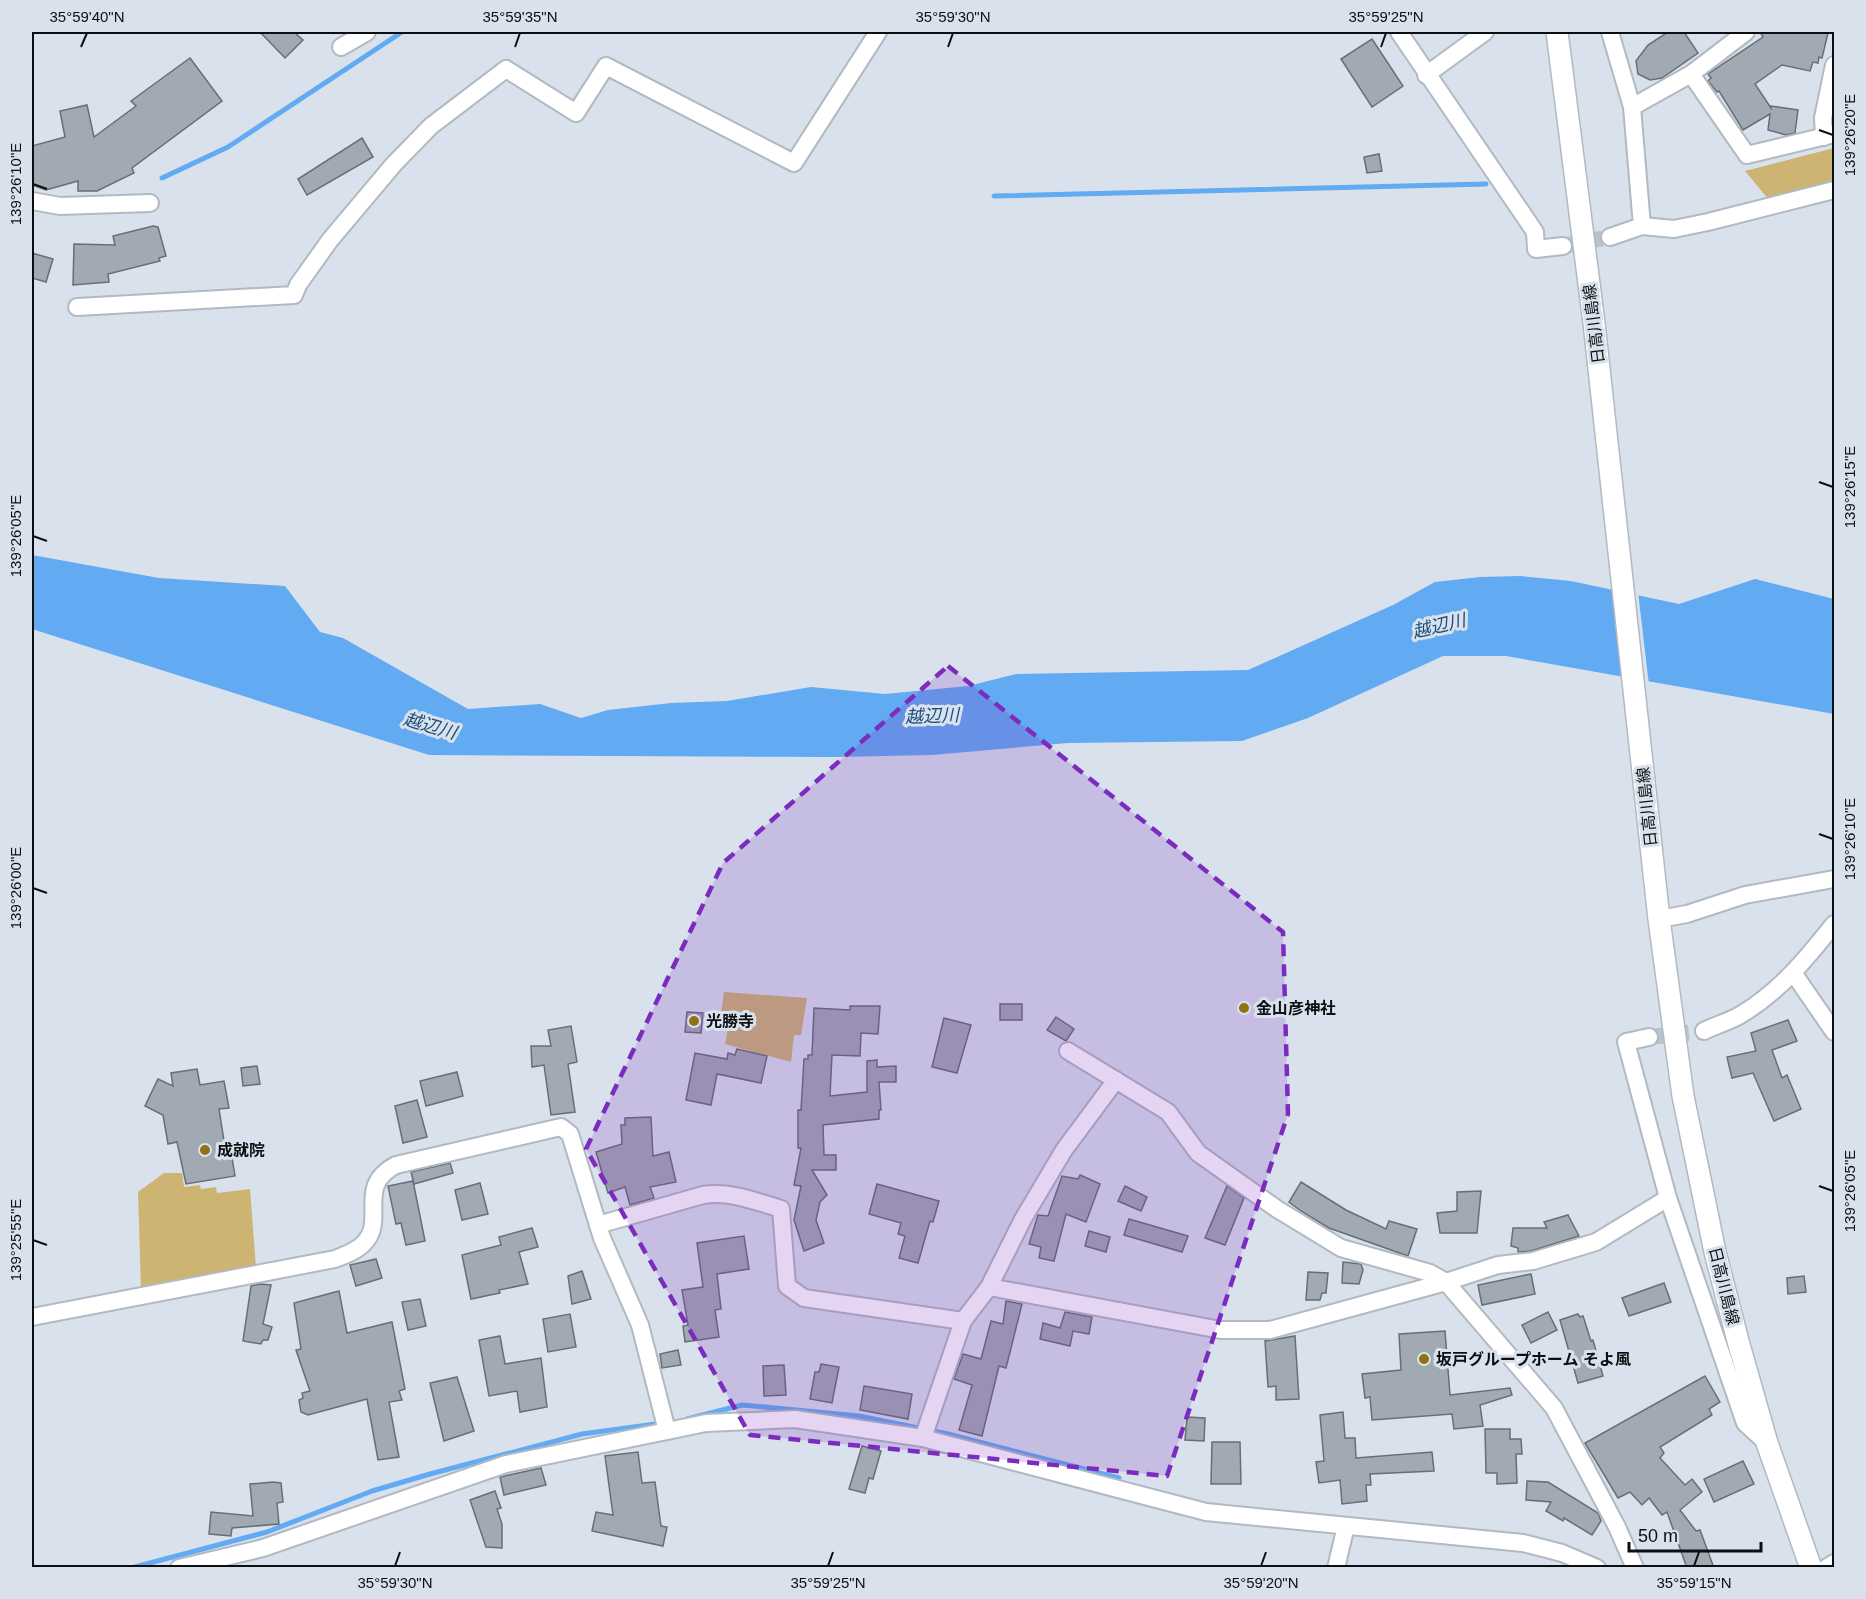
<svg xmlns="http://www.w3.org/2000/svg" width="1866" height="1599" font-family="Arial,'Noto Sans JP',sans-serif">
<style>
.green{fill:#ceb473}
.water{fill:#62aaf1}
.pier{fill:#d9e2ec}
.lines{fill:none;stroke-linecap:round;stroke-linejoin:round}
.stream{stroke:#62aaf1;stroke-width:5}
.building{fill:#a1a9b2;stroke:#666e77;stroke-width:1.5}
.minor-tunnel{stroke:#bac2cb;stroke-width:16;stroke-dasharray:16 8;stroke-linecap:butt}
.minor-casing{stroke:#b1b9c2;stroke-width:20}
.major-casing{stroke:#b1b9c2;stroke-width:24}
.minor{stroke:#fff;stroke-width:16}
.major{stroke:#fff;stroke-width:21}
.marked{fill:#7b2cbf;fill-opacity:0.2;stroke:#7b2cbf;stroke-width:4.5;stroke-dasharray:12 8;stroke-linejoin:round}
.ticks{fill:none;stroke:#0c0f12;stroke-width:2}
.poi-dot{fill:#907116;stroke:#d9e2ec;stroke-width:2}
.labels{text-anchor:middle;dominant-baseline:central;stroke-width:6;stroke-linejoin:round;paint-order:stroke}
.street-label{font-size:16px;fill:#0c0f12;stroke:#d9e2ec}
.poi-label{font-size:16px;font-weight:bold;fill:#0c0f12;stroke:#d9e2ec;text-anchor:start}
.water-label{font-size:18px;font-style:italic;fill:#1c4e7d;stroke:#d9e2ec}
.neatline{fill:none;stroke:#0c0f12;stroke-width:2}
.ticks-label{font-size:15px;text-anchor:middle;fill:#0c0f12}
</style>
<rect width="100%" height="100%" fill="#d9e2ec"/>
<g class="green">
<path d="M1834 148V183L1769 200 1745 171Z"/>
<path d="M724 992 807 998 801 1035H794L791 1062 725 1044 730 1017 721 1015Z"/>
<path d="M164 1173H182L184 1187 200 1185 201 1189 216 1187 217 1193 250 1189 256 1268 141 1290 138 1192Z"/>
</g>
<path class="water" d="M32 555 159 578 285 586 320 632 343 638 468 709 540 704 581 718 608 710 671 703 727 701 811 687 885 694 968 686 1016 674 1248 670 1393 605 1435 582 1480 577 1520 576 1571 581 1679 604 1755 579 1834 599V714L1506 656H1443L1308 718 1242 741 1068 743 932 755 836 757 429 755 32 629Z"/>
<path class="pier" d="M1612 586 1638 592 1649 685 1622 680Z"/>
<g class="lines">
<g class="stream">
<path d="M162 178 228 147 402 32"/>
<path d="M994 196 1486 184"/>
<path d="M687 1419 742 1405 859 1416 948 1434 1119 1478"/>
<path d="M131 1568 267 1532 372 1491 430 1474 582 1434 663 1423"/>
</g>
</g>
<g class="building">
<path d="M260 32H294L303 40 285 58Z"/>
<path d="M1668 32H1684L1698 53 1662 78 1650 80 1638 74 1636 61 1648 45Z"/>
<path d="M1760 32 1828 33 1822 58 1819 57 1818 63 1813 62 1810 71 1782 65 1755 84 1771 108V106L1798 110 1795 133 1786 135 1768 130 1770 114 1743 130 1719 91 1717 92 1708 81 1711 78 1708 74 1763 37Z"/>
<path d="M1372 39 1403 86 1372 107 1341 59Z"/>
<path d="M190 58 222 101 132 168 134 173 97 191H78V181L46 190 32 185V146L65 137 60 111 87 105 94 137 136 106 131 101Z"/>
<path d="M362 138 373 157 307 195 298 179Z"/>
<path d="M1379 154 1382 171 1367 173 1364 157Z"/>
<path d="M153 226 158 227 166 256 159 258 160 261 108 274 109 282 73 285 74 244 115 245 113 236Z"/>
<path d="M32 253 53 259 46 282 32 278Z"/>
<rect x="1000" y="1004" width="22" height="16"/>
<path d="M850 1006H880L878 1034 861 1033 860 1056 832 1055 830 1096 867 1092V1061L877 1060V1067L896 1066V1082H879L881 1110H879V1119L823 1125 824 1155H836V1170H812L827 1195 820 1202 816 1220 824 1243 804 1251 794 1220 801 1186 794 1185 801 1148H798V1110H801L804 1059H808V1055H812L814 1008 850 1010Z"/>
<path d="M687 1012 703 1013 701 1033 685 1032Z"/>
<path d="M1056 1017 1074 1029 1066 1041 1047 1030Z"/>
<path d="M944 1018 971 1025 957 1073 932 1067Z"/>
<path d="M1788 1020 1797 1041 1772 1050 1782 1078 1787 1075 1801 1109 1774 1121 1753 1073 1732 1078 1727 1057 1756 1051 1751 1033Z"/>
<path d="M571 1026 577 1062 568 1064 575 1112 551 1115 544 1065 532 1067 531 1046H551L548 1030Z"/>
<path d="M737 1049 767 1056 761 1083 717 1074 711 1105 686 1100 695 1053 727 1059 728 1053 735 1055Z"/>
<path d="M257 1066 260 1084 243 1086 241 1068Z"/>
<path d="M197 1069 200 1085 224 1081 229 1108 219 1109 225 1147 230 1146 235 1176 186 1184 177 1142 168 1144 163 1115 145 1106 158 1079 173 1086 171 1073Z"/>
<path d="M457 1072 463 1096 426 1106 420 1081Z"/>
<path d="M417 1100 427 1137 403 1143 395 1106Z"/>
<path d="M651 1117 653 1156 669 1152 676 1182 650 1187 654 1198 630 1205 625 1187 608 1193 596 1152 622 1144 621 1125H625V1118Z"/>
<path d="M450 1163 453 1173 414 1184 411 1172Z"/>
<path d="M1080 1175 1100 1184 1086 1222 1066 1214 1054 1261 1039 1258 1041 1247 1029 1244 1038 1215 1048 1216 1062 1176 1078 1179Z"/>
<path d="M413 1181 425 1241 406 1245 401 1223 396 1224 388 1186Z"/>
<path d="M1301 1182 1346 1210 1386 1229 1389 1221 1417 1229 1408 1256 1329 1228 1301 1211 1289 1202Z"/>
<path d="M480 1183 488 1214 462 1220 455 1190Z"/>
<path d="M877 1184 939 1201 933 1222 930 1221 918 1263 899 1258 905 1236 898 1234 901 1223 869 1214Z"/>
<path d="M1125 1186 1147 1197 1141 1211 1118 1201Z"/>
<path d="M1227 1186 1244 1198 1225 1245 1205 1238Z"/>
<path d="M1481 1191 1477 1233H1440L1437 1213 1457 1211V1192Z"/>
<path d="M1568 1215 1579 1236 1531 1251 1518 1252V1248L1511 1246 1513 1228H1547L1544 1222Z"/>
<path d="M1129 1219 1188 1236 1182 1252 1124 1235Z"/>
<path d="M532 1228 538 1247 519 1252 528 1284 499 1290 500 1293 471 1299 462 1255 501 1245 499 1237Z"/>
<path d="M1089 1231 1110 1237 1106 1252 1085 1246Z"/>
<path d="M744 1236 749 1269 717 1274 721 1309 715 1310 719 1337 685 1342 683 1326 688 1325 682 1290 703 1287 697 1243Z"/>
<path d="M376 1259 382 1278 356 1286 350 1265Z"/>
<path d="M1343 1262 1361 1264 1363 1270 1359 1284 1342 1283Z"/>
<path d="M582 1271 591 1299 572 1304 568 1276Z"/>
<path d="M1308 1272 1328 1273 1326 1293H1322L1320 1300H1306Z"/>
<path d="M1531 1274 1535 1294 1482 1305 1478 1285Z"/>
<path d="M1804 1276 1806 1292 1788 1294 1787 1278Z"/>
<path d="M1664 1283 1671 1302 1629 1316 1622 1298Z"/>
<path d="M260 1284 271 1285 263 1324 272 1327 268 1340H263L261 1344 243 1341 251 1286Z"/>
<path d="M339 1291 347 1333 392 1322 405 1389 399 1391 402 1400 389 1402 399 1457 378 1460 367 1399 308 1415 301 1412 299 1400 303 1398 302 1393 310 1391 296 1350 301 1349 294 1303Z"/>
<path d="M420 1299 426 1326 408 1330 402 1302Z"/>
<path d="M1006 1301 1022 1304 1006 1368 999 1366 982 1436 959 1430 972 1385 954 1379 963 1354 981 1359 991 1321 1003 1324Z"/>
<path d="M1065 1312 1092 1317 1089 1334 1073 1331 1070 1346 1040 1339 1043 1323 1060 1328Z"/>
<path d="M1548 1312 1557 1330 1531 1343 1522 1325Z"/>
<path d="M570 1314 576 1347 548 1352 543 1319Z"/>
<path d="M1578 1314 1580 1317 1583 1316 1591 1341 1593 1340 1603 1376 1578 1383 1560 1320Z"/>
<path d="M1445 1331 1450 1395 1510 1388 1512 1395 1480 1405 1483 1426 1454 1429 1452 1414 1372 1420 1370 1397 1365 1398 1362 1374 1401 1370 1399 1334Z"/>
<path d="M500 1336 505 1364 541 1358 547 1407 520 1412 517 1391 489 1396 479 1340Z"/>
<path d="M1295 1336 1299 1399 1276 1400V1386L1268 1387 1265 1341Z"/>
<path d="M678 1350 681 1365 662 1368 660 1354Z"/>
<path d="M821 1364 839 1367 832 1403 810 1399 815 1372H819Z"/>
<path d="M784 1365 786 1395 764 1396 763 1366Z"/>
<path d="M1705 1376 1720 1402 1709 1409 1712 1415 1660 1447 1664 1453 1660 1458 1685 1485 1692 1479 1702 1492 1680 1510 1696 1531 1700 1530 1714 1568H1687L1667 1512 1662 1515 1649 1498 1642 1505 1630 1492 1618 1498 1585 1443Z"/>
<path d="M457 1377 474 1431 444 1441 430 1383Z"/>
<path d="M864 1386 912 1394 908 1419 860 1410Z"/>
<path d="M1343 1412 1345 1438H1355L1356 1458 1432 1452 1434 1471 1370 1474 1371 1485H1366L1367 1501 1342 1504 1340 1480 1319 1483 1316 1462 1324 1461 1320 1415Z"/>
<path d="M1187 1417 1205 1418 1204 1441 1185 1440Z"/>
<path d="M1485 1429H1510V1439H1521L1522 1454H1516L1517 1483 1497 1484V1473H1486Z"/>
<path d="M1212 1442H1240L1241 1484H1211Z"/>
<path d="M862 1446 881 1451 873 1479 869 1478 865 1493 849 1489Z"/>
<path d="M638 1452 642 1483 655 1482 661 1526 667 1527 663 1546 592 1531 596 1512 613 1515 605 1456Z"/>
<path d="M1743 1461 1754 1484 1714 1502 1704 1479Z"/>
<path d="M541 1468 546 1485 504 1495 500 1477Z"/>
<path d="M1527 1481 1548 1482 1598 1513 1601 1521 1592 1535 1564 1518 1563 1521 1546 1511 1551 1502 1526 1500Z"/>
<path d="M273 1482 281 1483 283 1502 277 1503 279 1524 232 1528 231 1536 209 1534 211 1512 253 1516 250 1484Z"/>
<path d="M495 1491 501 1508 497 1509 502 1524V1548L486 1547 470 1500Z"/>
</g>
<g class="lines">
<g class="minor-tunnel">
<path d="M1563 246 1610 237"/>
<path d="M1649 1037 1704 1031"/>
</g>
<g class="minor-casing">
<g id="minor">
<path d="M1399 32 1535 232 1536 249 1563 246"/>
<path d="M1610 32 1632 107 1642 226"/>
<path d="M341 47 367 32"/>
<path d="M1691 74 1747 155 1834 134"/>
<path d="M1426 75 1485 32"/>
<path d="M1632 107 1691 74 1746 32"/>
<path d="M1824 137 1823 118 1834 65"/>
<path d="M32 201 60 206 150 203"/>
<path d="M1610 237 1642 226 1674 229 1708 222 1834 190"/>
<path d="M77 307 294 295 298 285 330 240 394 164 431 126 506 69 576 113 606 66 794 163 878 32"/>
<path d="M1659 919 1687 914 1745 895 1834 879"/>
<path d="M1794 974 1834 1032"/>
<path d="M1704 1031C1716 1025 1731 1021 1742 1014 1780 991 1807 958 1834 924"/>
<path d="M1649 1037 1626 1042 1668 1198 1745 1423 1767 1443"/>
<path d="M1068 1051 1168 1112 1198 1153 1277 1209 1341 1248 1430 1273 1446 1282 1498 1265 1533 1261 1596 1242 1668 1198"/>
<path d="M598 1225 703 1195C730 1191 755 1201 781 1209L787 1286 804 1298 963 1321"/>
<path d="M989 1287 1221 1330H1270L1446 1282 1554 1408 1617 1527 1635 1568"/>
<path d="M32 1317 335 1259C345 1255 357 1251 364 1243 387 1220 355 1186 396 1165L561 1127 570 1134 602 1238 640 1325 667 1431"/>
<path d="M923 1438 963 1321 989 1287 1023 1219 1064 1150 1116 1080"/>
<path d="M179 1568 263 1548 506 1464 706 1423 795 1419 923 1438 1206 1512 1523 1543 1562 1553 1597 1568"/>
<path d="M1336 1568 1346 1526"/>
<path d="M1826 1568 1834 1563"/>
</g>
</g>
<g class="major-casing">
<path id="major" d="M1557 32 1594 323 1659 919 1683 1096 1715 1252 1738 1341 1767 1443 1811 1568"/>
</g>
<use href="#minor" class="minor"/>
<use href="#major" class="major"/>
</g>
<path class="marked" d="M948 666 1283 932 1288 1114 1167 1476 750 1435 586 1149 723 863Z"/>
<path class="ticks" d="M81 47 87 33M515 47 520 33M948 47 953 33M1381 47 1386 33M1819 130 1833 135M33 184 47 189M1819 482 1833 487M33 536 47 541M1819 834 1833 839M33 888 47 893M1819 1186 1833 1191M33 1240 47 1245M395 1566 400 1552M828 1566 833 1552M1261 1566 1266 1552M1694 1566 1699 1552"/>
<g class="poi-dot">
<circle cx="1244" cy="1008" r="6"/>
<circle cx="694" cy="1021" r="6"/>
<circle cx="205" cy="1150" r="6"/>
<circle cx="1424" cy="1359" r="6"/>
</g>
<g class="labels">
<g class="street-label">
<text transform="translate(1594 324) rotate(-97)">日高川島線</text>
<text transform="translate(1647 807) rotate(-96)">日高川島線</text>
<text transform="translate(1724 1286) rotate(76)">日高川島線</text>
</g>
<g class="poi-label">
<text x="1256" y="1008">金山彦神社</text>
<text x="706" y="1021">光勝寺</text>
<text x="217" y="1150">成就院</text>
<text x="1436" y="1359">坂戸グループホーム そよ風</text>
</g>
<g class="water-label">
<text transform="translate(1439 626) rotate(-13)">越辺川</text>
<text transform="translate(932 716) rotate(-2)">越辺川</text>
<text transform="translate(430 726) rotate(16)">越辺川</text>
</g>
</g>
<rect width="1866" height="1599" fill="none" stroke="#d9e2ec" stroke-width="66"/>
<path d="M1629 1542v9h132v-9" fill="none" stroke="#0c0f12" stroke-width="3"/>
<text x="1638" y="1542" font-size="18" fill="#0c0f12" stroke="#d9e2ec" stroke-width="4.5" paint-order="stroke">50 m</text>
<rect x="33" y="33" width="1800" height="1533" class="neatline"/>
<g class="ticks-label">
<text x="87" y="22">35°59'40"N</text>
<text x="520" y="22">35°59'35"N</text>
<text x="953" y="22">35°59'30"N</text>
<text x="1386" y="22">35°59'25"N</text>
<text transform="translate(1850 135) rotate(-90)" y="5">139°26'20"E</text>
<text transform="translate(16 184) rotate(-90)" y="5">139°26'10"E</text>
<text transform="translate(1850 487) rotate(-90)" y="5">139°26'15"E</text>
<text transform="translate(16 536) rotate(-90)" y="5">139°26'05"E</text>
<text transform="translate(1850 839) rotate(-90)" y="5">139°26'10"E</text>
<text transform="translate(16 888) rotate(-90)" y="5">139°26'00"E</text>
<text transform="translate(1850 1191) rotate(-90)" y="5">139°26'05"E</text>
<text transform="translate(16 1240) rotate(-90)" y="5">139°25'55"E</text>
<text x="395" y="1588">35°59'30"N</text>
<text x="828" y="1588">35°59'25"N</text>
<text x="1261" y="1588">35°59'20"N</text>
<text x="1694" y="1588">35°59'15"N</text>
</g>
</svg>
